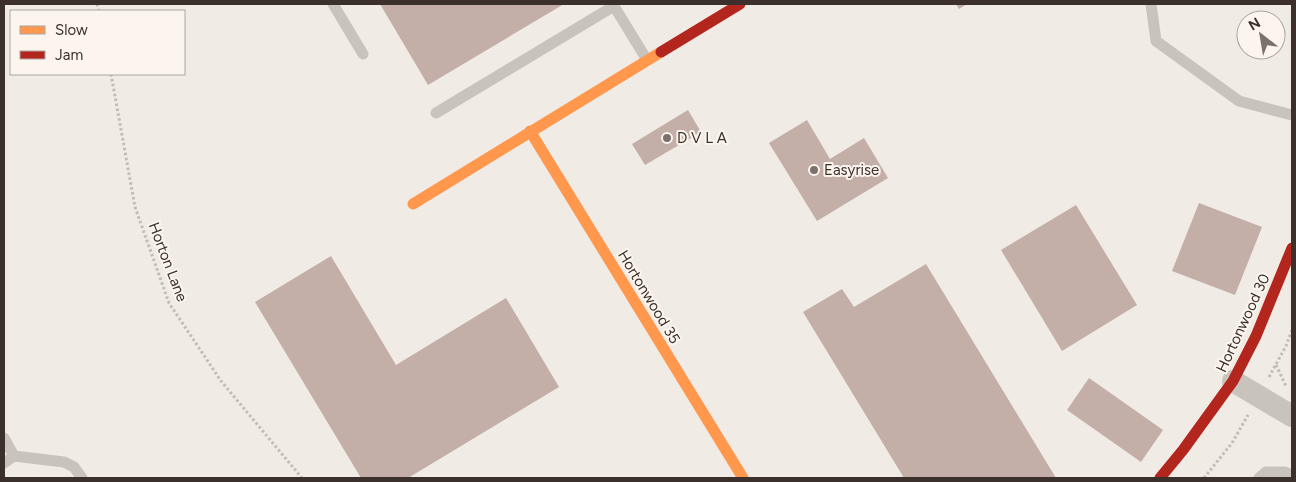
<svg xmlns="http://www.w3.org/2000/svg" width="1296" height="482" font-family="Figtree,sans-serif">
<style>
.building{fill:#c3afa7}
.lines{fill:none;stroke-linecap:round;stroke-linejoin:round}
.path{stroke:#c2bbb6;stroke-width:3;stroke-dasharray:2.5 2.5;stroke-linecap:butt}
.lane{stroke:#c9c3be;stroke-width:11}
.street{stroke:#c9c3be;stroke-width:22}
.slow{stroke:#ff974d;stroke-width:11}
.jam{stroke:#b3261e;stroke-width:11}
.poi-dot{fill:#7a716c;stroke:#fbf5ee;stroke-width:2}
.labels{text-anchor:middle;dominant-baseline:central;stroke-width:4;stroke-linejoin:round;paint-order:stroke}
.poi-label{font-size:15px;fill:#3b302b;stroke:#fbf5ee;text-anchor:start}
.street-label{font-size:15px;fill:#3b302b;stroke:#fbf5ee}
</style>
<rect width="100%" height="100%" fill="#f0ebe5"/>
<g class="building">
<path d="M380 4H564L428 85Z"/>
<path d="M956 4H967L959 9Z"/>
<path d="M688 110 701 132 645 165 632 144Z"/>
<path d="M807 120 830 159 864 138 888 178 817 221 769 143Z"/>
<path d="M1199 203 1262 227 1235 295 1172 271Z"/>
<path d="M1076 205 1137 305 1062 351 1001 250Z"/>
<path d="M331 256 396 365 506 298 559 387 408 478H361L255 302Z"/>
<path d="M926 264 1056 478H904L803 312 842 289 854 307Z"/>
<path d="M1089 378 1163 430 1141 462 1067 410Z"/>
</g>
<g class="lines">
<g class="path">
<path d="M97 4 99 11"/>
<path d="M111 74 135 207 169 303 221 381 302 478"/>
<path d="M1276 365 1286 386"/>
<path d="M1269 377 1286 346 1292 330"/>
<path d="M1204 478 1232 443 1248 415"/>
</g>
<g class="lane">
<path d="M333 4 363 54"/>
<path d="M1151 4 1156 41 1239 101 1292 115"/>
<path d="M436 113 614 6 647 60"/>
<path d="M4 438 14 456 4 463"/>
<path d="M14 456 64 462 74 467 82 478"/>
<path d="M1259 478 1266 472H1285L1292 475"/>
</g>
<path class="street" d="M1233 381 1292 416"/>
<g class="slow">
<path d="M530 131 743 478"/>
<path d="M413 204 661 52"/>
</g>
<g class="jam">
<path d="M661 52 740 4"/>
<path d="M1160 478 1183 450 1233 381 1256 336 1292 248"/>
</g>
</g>
<g class="poi-dot">
<circle cx="667" cy="138" r="5"/>
<circle cx="814" cy="170" r="5"/>
</g>
<g class="labels">
<g class="poi-label">
<text x="677" y="138">D V L A</text>
<text x="824" y="170">Easyrise</text>
</g>
<g class="street-label">
<text transform="translate(168 262) rotate(69)">Horton Lane</text>
<text transform="translate(649 297) rotate(59)">Hortonwood 35</text>
<text transform="translate(1243 323) rotate(-65)">Hortonwood 30</text>
</g>
</g>
<rect width="1296" height="482" fill="none" stroke="#3b302b" stroke-width="10"/>
<rect x="10" y="10" width="175" height="65" fill="#fbf5ee" stroke="#aea6a0"/>
<rect x="20" y="26" width="25" height="8" fill="#ff974d" stroke="#aea6a0"/>
<text x="55" y="35" font-size="15" fill="#3b302b">Slow</text>
<rect x="20" y="51" width="25" height="8" fill="#b3261e" stroke="#aea6a0"/>
<text x="55" y="60" font-size="15" fill="#3b302b">Jam</text>
<g transform="translate(1261 35) rotate(329)"><circle r="24" fill="#fbf5ee" stroke="#aea6a0"/>
<path d="M0-4L9 19L0 12L-9 19Z" fill="#7a716c"/>
<text y="-8" font-size="14" font-weight="bold" text-anchor="middle" fill="#3b302b">N</text>
</g>
</svg>
